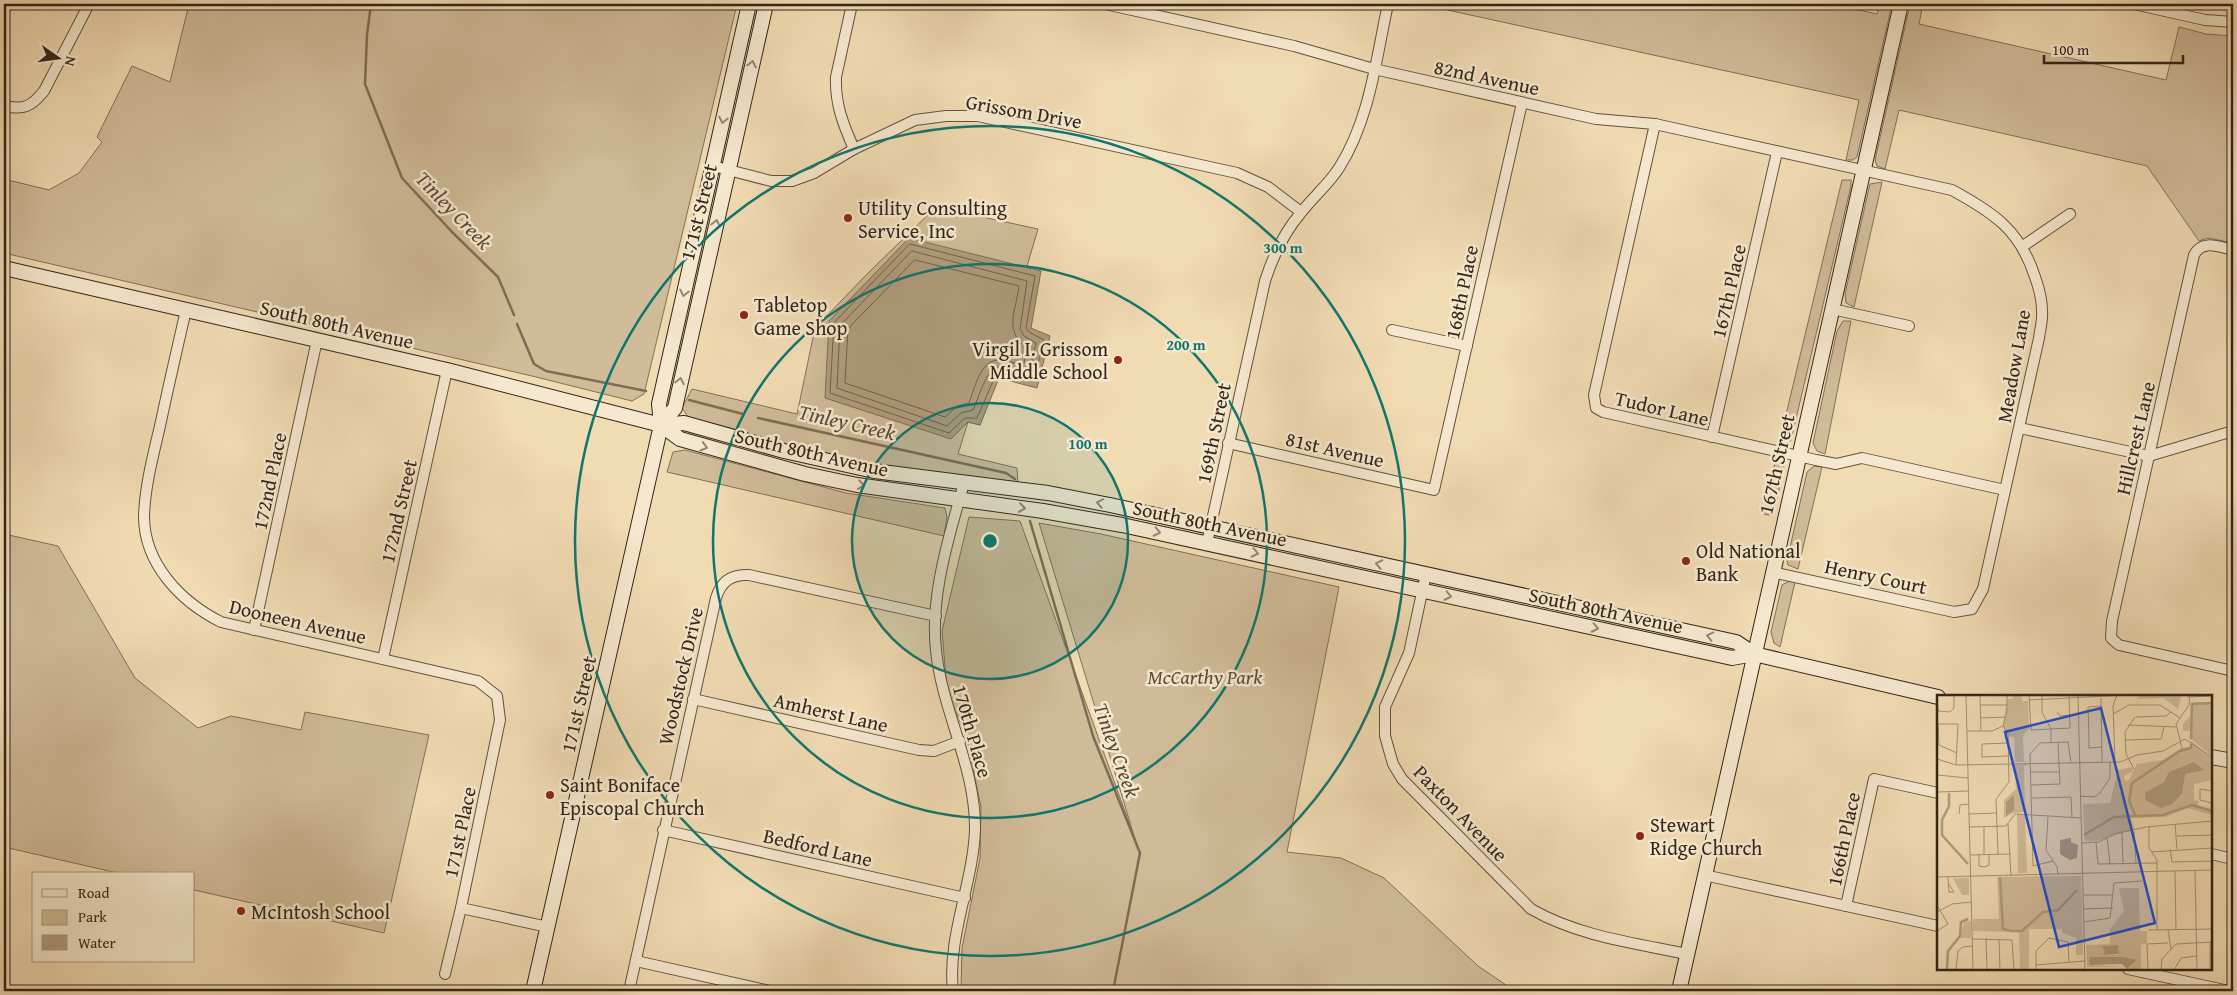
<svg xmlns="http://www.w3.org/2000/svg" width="2237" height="995" font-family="'Gentium Book Plus',serif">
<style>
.green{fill:#d1bc99;stroke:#827058}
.water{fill:#b09d7e;stroke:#7e6d55}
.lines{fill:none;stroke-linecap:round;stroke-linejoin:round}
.shore{stroke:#72614b;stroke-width:1}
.stream{stroke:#7e6d55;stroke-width:2.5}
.street-casing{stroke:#62523f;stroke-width:12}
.secondary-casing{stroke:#332518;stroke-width:16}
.street{stroke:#f6e8ce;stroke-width:10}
.secondary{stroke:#f6e8ce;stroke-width:14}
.oneway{stroke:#948673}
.ring{fill:none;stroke:#0f766e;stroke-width:2.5}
.poi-dot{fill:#8f2418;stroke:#f6e8ce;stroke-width:2}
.labels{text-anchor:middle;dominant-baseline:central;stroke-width:5;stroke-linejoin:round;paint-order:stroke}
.street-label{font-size:20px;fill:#332518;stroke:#f6e8ce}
.poi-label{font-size:20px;fill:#332518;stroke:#f6e8ce;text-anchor:start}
.park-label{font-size:20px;font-style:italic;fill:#5a4b38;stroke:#f6e8ce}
.water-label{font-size:21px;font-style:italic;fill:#584937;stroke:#f6e8ce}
.inset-river{fill:none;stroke:#b09d7e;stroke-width:2.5}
.inset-road{fill:none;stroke:#a59275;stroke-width:1}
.view{fill:#1d4ed8;fill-opacity:0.15;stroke:#1d4ed8;stroke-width:2.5}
.inset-edge{fill:none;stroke:#332518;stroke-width:2.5}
.centre{fill:#0f766e;stroke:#f6e8ce;stroke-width:2.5}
.ring-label{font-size:15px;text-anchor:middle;font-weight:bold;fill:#0f766e;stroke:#f6e8ce;stroke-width:5;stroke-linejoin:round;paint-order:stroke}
</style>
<rect width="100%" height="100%" fill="#f1dbb3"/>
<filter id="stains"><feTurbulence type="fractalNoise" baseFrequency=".004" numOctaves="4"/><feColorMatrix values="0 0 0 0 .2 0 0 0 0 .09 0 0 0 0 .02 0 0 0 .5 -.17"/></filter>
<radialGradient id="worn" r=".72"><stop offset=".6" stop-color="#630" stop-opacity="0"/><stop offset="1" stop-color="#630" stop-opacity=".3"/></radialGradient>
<g class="green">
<path d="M189 4H737L644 394 632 401 532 376 4 253V179L49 190 79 173 102 142 97 137 132 66 170 82Z"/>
<path d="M1420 4H1831L1877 14 1880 4H1892L1857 157 1853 160H1846L1859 100Z"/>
<path d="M1910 4H1923L1919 24 2166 80 2179 27 2206 34 2233 36V243L2208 238 2199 241 2147 166 1899 110 1885 169 1877 166 1875 160Z"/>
<path d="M1842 180H1851V186L1791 440 1788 444H1779Z"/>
<path d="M1882 182 1854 307 1846 303 1845 294 1869 188 1870 184Z"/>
<path d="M936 207 1038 229 980 425 968 422 958 454 1017 468 1018 484 868 467 700 423 688 417 682 408 692 389 797 414 815 328 869 272Z"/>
<path d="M1843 321H1851L1825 454 1817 451 1813 443 1837 331Z"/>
<path d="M685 450 846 493 945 508 947 517 944 536 667 472 673 452Z"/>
<path d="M1776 458H1781L1784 468 1773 516 1764 514Z"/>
<path d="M1814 466 1822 467 1798 569 1788 565 1787 561 1807 472Z"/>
<path d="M969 517 1020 521 1135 839 1039 523 1101 534 1339 587 1287 852 1341 858 1384 878 1478 966 1515 991H961L962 948 980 858 981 807 967 739 947 690 942 631Z"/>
<path d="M4 534 58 546 135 678 198 728 231 716 301 730 305 712 429 735 384 933 194 890V874H122L4 847Z"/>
<path d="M1789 581 1795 582 1780 647 1774 643 1771 632 1782 585Z"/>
</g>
<path class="water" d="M909 238 1041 271 1031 328 1050 336 1037 388 999 378 980 425 968 422 951 439 825 398 829 321Z"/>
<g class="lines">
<g class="shore">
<path d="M910 244 1035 276 1026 328 1029 332 1044 340 1034 380 1031 381 1001 373 996 374 977 418H965L949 433 830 393 834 323Z"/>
<path d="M912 251 1027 281 1020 329 1024 336 1036 343 1029 372 1026 374C1018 371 1008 367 999 367 986 368 978 400 973 410L961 413 947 426 837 388 840 326Z"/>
<path d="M915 260 1019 286C1016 312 1003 330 1027 348L1024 363C1016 365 1008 360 1000 360 980 359 975 388 969 403L957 406 945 417 845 383 848 329Z"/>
</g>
<g class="stream">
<path d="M371 4 367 35 365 84 402 178 452 232 498 277 514 315"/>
<path d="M517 324 534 364 546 371 646 391"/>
<path d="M689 400 743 414"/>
<path d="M758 418 1006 473 1015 479"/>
<path d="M1030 521 1093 736 1140 853 1113 991"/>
</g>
<g class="street-casing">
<g id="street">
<path d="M852 4 836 77C835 104 843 124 854 149"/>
<path d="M1105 4 1294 46 1374 69 1596 119 1655 124 1952 190C1994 213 2020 230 2035 277 2039 288 2042 300 2042 311 2043 320 2040 329 2039 338L1983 589 1972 609 1954 612 1772 572"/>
<path d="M2134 4 2205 20 2233 22"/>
<path d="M4 106C24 110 31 107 44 91L89 4"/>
<path d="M1655 124 1594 395 1596 408 1603 412 1816 460 1836 464 1862 458 2005 490"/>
<path d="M713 166 771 181H792L814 173 854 149 915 120 946 116H978L1237 173 1268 187 1301 212"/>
<path d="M2023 246 2070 214"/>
<path d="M2233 250C2219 247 2202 239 2194 255L2112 621 2111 638 2119 645 2233 671"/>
<path d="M1832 309 1909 326"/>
<path d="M186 310C177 349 168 388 160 426 153 456 145 486 144 516 144 564 181 602 221 622L478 681 497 696 500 720 461 908 445 974"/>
<path d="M1392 330 1467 346"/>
<path d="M2020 428 2149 456 2233 431"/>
<path d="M1712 437 1777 152"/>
<path d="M1228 443 1434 490 1522 103"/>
<path d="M1207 543 1265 281C1273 256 1283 234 1300 214 1312 198 1328 185 1339 168 1370 119 1376 59 1388 4"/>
<path d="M1426 574 1409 653 1385 707V736L1393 764 1402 779 1531 909C1578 936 1634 943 1687 954"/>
<path d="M254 630 317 340"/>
<path d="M383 659 447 370"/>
<path d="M693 699 919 750 934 751 960 741"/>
<path d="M663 830 965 898"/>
<path d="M2211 854 2233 859"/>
<path d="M1704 875 1938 926"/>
<path d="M1846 906 1874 779 1938 793"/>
<path d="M461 908 548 927"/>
<path d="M636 961 770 991"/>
<path d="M2128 969 2229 991"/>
<path d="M629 991 716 598C721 581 732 574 749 575L936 616"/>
<path d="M953 991C947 937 973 884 975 830 976 767 942 712 936 650 931 606 943 558 955 515 958 504 961 494 964 483"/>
</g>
</g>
<g class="secondary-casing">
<g id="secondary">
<path d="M4 268 447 370 661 425 684 423 784 451 874 471 1048 493 1110 505 1736 642 1754 654 1938 697"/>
<path d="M661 425 680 439 805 474 857 485 1043 511 1122 525 1732 658 1754 654"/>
<path d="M661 425 675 408 766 4"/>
<path d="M2211 757 2233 761"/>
<path d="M533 991 661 425 659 404 749 4"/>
<path d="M1679 991 1901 4"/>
</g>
</g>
<use href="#street" class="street"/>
<use href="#secondary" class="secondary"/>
</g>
<defs><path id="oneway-chevron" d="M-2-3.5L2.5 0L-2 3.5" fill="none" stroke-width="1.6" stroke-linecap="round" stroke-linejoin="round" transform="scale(1.25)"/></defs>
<g class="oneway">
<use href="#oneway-chevron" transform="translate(752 64) rotate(-77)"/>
<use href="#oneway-chevron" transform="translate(723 120) rotate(102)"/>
<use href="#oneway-chevron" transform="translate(716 223) rotate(-77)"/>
<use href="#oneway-chevron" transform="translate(684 293) rotate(102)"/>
<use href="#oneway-chevron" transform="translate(680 381) rotate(-78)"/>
<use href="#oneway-chevron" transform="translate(704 447) rotate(17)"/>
<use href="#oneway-chevron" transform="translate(861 485) rotate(9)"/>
<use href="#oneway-chevron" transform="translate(1100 503) rotate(-169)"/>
<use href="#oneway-chevron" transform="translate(1022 508) rotate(8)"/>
<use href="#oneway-chevron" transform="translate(1157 532) rotate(12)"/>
<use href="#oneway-chevron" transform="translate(1255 553) rotate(12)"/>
<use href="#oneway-chevron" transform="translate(1379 564) rotate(-168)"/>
<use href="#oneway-chevron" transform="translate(1448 596) rotate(12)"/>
<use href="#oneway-chevron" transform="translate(1595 628) rotate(12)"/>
<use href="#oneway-chevron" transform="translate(1710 636) rotate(-167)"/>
</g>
<circle cx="990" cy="541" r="138" fill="#0f766e" fill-opacity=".12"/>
<g class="ring">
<circle cx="990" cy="541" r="138"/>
<circle cx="990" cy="541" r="277"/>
<circle cx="990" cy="541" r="415"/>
</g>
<g class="poi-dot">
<circle cx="848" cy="218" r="5"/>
<circle cx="744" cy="315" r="5"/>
<circle cx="1118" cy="360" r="5"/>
<circle cx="1686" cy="561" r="5"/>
<circle cx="550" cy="795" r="5"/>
<circle cx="1640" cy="836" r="5"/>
<circle cx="241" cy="911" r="5"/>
</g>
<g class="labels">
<g class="street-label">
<text transform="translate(1487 77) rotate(12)">82nd Avenue</text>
<text transform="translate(1024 111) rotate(10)">Grissom Drive</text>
<text transform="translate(698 212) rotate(-76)">171st Street</text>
<text transform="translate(1728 291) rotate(-77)">167th Place</text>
<text transform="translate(1461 292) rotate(-78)">168th Place</text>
<text transform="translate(337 324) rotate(13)">South 80th Avenue</text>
<text transform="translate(2013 366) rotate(-80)">Meadow Lane</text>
<text transform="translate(1662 408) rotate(13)">Tudor Lane</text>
<text transform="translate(1213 433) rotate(-78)">169th Street</text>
<text transform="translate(2135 438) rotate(-77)">Hillcrest Lane</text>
<text transform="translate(1335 449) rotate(13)">81st Avenue</text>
<text transform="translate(812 452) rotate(13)">South 80th Avenue</text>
<text transform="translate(1776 464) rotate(-77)">167th Street</text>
<text transform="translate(269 481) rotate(-78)">172nd Place</text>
<text transform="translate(398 511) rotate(-77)">172nd Street</text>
<text transform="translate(1210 523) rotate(12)">South 80th Avenue</text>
<text transform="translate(1876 576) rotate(12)">Henry Court</text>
<text transform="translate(1606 610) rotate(12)">South 80th Avenue</text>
<text transform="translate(298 621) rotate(13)">Dooneen Avenue</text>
<text transform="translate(680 676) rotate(-77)">Woodstock Drive</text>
<text transform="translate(578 704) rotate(-77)">171st Street</text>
<text transform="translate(831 712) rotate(13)">Amherst Lane</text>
<text transform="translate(973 731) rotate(74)">170th Place</text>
<text transform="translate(1461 813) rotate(46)">Paxton Avenue</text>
<text transform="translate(459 832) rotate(-78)">171st Place</text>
<text transform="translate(1843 839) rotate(-78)">166th Place</text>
<text transform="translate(818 847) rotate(13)">Bedford Lane</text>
</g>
<g class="poi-label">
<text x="858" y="207">Utility Consulting<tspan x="858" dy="23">Service, Inc</tspan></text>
<text x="754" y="304">Tabletop<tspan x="754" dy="23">Game Shop</tspan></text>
<text x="1108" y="348" text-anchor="end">Virgil I. Grissom<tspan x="1108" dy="23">Middle School</tspan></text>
<text x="1696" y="550">Old National<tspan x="1696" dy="23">Bank</tspan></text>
<text x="560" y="784">Saint Boniface<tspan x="560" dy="23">Episcopal Church</tspan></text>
<text x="1650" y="824">Stewart<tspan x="1650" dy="23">Ridge Church</tspan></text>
<text x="251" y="911">McIntosh School</text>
</g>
<g class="park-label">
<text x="1205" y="676">McCarthy Park</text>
</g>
<g class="water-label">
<text transform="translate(454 210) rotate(46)">Tinley Creek</text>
<text transform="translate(847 422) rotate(13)">Tinley Creek</text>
<text transform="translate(1117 750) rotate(70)">Tinley Creek</text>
</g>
</g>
<g transform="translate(1937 695)">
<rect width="275" height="275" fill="#f1dbb3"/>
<path d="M76 0H85V6H91L92 34 86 41 87 66 93 67H72L78 66 77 42H72L66 30 70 4H76ZM205 0H250V1L244 2 241 14 227 3 199 4ZM275 7V61L254 44 253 36H246V29L253 21 254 8ZM254 46 275 63V85L257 89V106L261 105V110L275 114V120L250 113 228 122 194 123 198 134 160 146H148L147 141 164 130 147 140 146 109 173 108 181 75 195 72 196 76 187 81 188 86 192 85 200 69 226 65 244 53 253 52ZM92 69 87 71 88 117 76 118 67 123V105L79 94 78 71 72 70ZM80 119H88L90 178H81ZM144 181 146 260H139V243L125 238V234H92V275H83L82 237 36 236V224H62L60 182ZM16 183H32V200H25ZM182 193H202L203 236H210V248L204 250V275H190L200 265 188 262 152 263 153 270 189 272H150L149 250 173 249V234L187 216ZM165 251 181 250V260H165L168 257ZM34 226V243H23L27 227Z" fill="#d1bc99" fill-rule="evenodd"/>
<path d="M257 67 267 75 248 79 245 98 235 109 224 113 208 105V98L227 87 232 77ZM77 100V115L69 121V107ZM134 143V147L141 150 140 163 133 165 123 159V145ZM165 251 181 250 182 259 165 260 168 257ZM188 262 200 265 190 274 185 269 153 270 152 265 153 262Z" fill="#b09d7e"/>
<path class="inset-river" d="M254 44 255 9 275 8M12 98V111L5 125V140L31 169M198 120 192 106 195 88 243 56 254 53V49M147 140 177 122 226 120 255 110 275 116M63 182 66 234 74 236H85L106 217 121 215 140 195M10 275 11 256 23 241 24 227 31 224"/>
<path class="inset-road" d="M29 0 36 275M43 0 44 36M92 0 94 35 133 33 132 0M105 0V17L114 34V47M141 0 148 275M0 2 1 16 13 17 17 13V0M250 2 275 1M164 3 165 67M92 5 190 0M43 10H70M164 11 151 12 152 44V53L165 52M120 17 123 21 133 20M176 19 192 10H223L243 23M199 22 229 21 234 17M43 23 69 22M0 29H21L19 70M1 29 2 50 20 58M191 30 239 32M30 36H55L66 31 70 17V0M188 45 224 44 227 32M71 48 45 49V62L71 61M245 53 239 29 252 10 253 0M0 64 19 70 183 67 200 60 226 56 248 44 275 62M178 67 176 11 180 0M197 74 189 59 188 37 198 22M94 77H123M0 80 31 83M94 90 123 89 121 47M275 96 263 94V105L275 108M0 97 31 96M143 101 157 102 163 98 173 83V67M95 103 134 102 135 123M22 119 23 110 32 109M32 119 60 118M111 122 109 155 120 172 121 180M71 129 74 181M238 129 240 154M212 131V153L220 165V235M32 132 69 131 78 119 145 123M47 132V160M197 136 199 168M185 138 186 168M240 141 275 140M170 142 173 169M159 147 161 169 220 168M145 148 162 147 177 139 209 132 275 126M233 154 235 167 275 166M215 157 275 153M61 159 59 104 72 87 71 39 66 31M33 160 74 159M42 160V171L47 172 52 170V160M116 166 96 171 93 59 103 48 131 47 134 68M238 176 239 235M258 176 260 275M0 182 275 175M11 182 12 197H17L11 188M147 200H176M0 210 11 229 0 236M147 214 176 213M0 217 15 209 35 207M147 227 173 223 177 188 205 186M211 235 275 234M231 235 234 254M49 243 50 275M35 244 75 245 77 275M62 244 63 275M273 247V275M99 270 148 266M19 275 21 256 26 252 35 251M99 275V256L112 243 131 247 132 267M211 275 210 249 231 248M224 275 225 264 239 249 275 247M237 275 244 263 260 261"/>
<path class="view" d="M164 13 218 228 122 252 68 37Z"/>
<rect width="275" height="275" class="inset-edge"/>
</g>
<circle cx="990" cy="541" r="8" class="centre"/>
<g class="ring-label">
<text x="1283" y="253">300 m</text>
<text x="1186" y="350">200 m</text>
<text x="1088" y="449">100 m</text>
</g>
<rect width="2237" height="995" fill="none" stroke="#f1dbb3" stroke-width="20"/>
<rect x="5" y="5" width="2227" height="985" fill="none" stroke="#332518" stroke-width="2.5"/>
<rect x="10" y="10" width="2217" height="975" fill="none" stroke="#332518"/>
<rect x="32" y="872" width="162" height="90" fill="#f6e8ce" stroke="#a89a85"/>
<rect x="42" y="889" width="25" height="8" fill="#f6e8ce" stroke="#a89a85"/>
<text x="78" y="898" font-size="15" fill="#332518">Road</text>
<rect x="42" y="910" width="25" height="15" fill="#d1bc99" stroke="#a89a85"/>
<text x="78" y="922" font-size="15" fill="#332518">Park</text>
<rect x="42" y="935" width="25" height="15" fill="#b09d7e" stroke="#a89a85"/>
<text x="78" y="948" font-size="15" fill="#332518">Water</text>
<g transform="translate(58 58) rotate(104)" stroke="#f6e8ce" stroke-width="4" paint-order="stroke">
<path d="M0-4L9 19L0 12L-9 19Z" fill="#332518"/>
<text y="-8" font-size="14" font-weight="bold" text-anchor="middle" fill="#332518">N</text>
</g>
<path d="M2044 55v8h139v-8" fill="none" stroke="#332518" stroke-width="2.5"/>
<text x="2052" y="55" font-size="15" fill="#332518" stroke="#f6e8ce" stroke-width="4" paint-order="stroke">100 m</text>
<rect width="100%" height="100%" filter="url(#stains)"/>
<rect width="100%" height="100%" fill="url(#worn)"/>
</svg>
